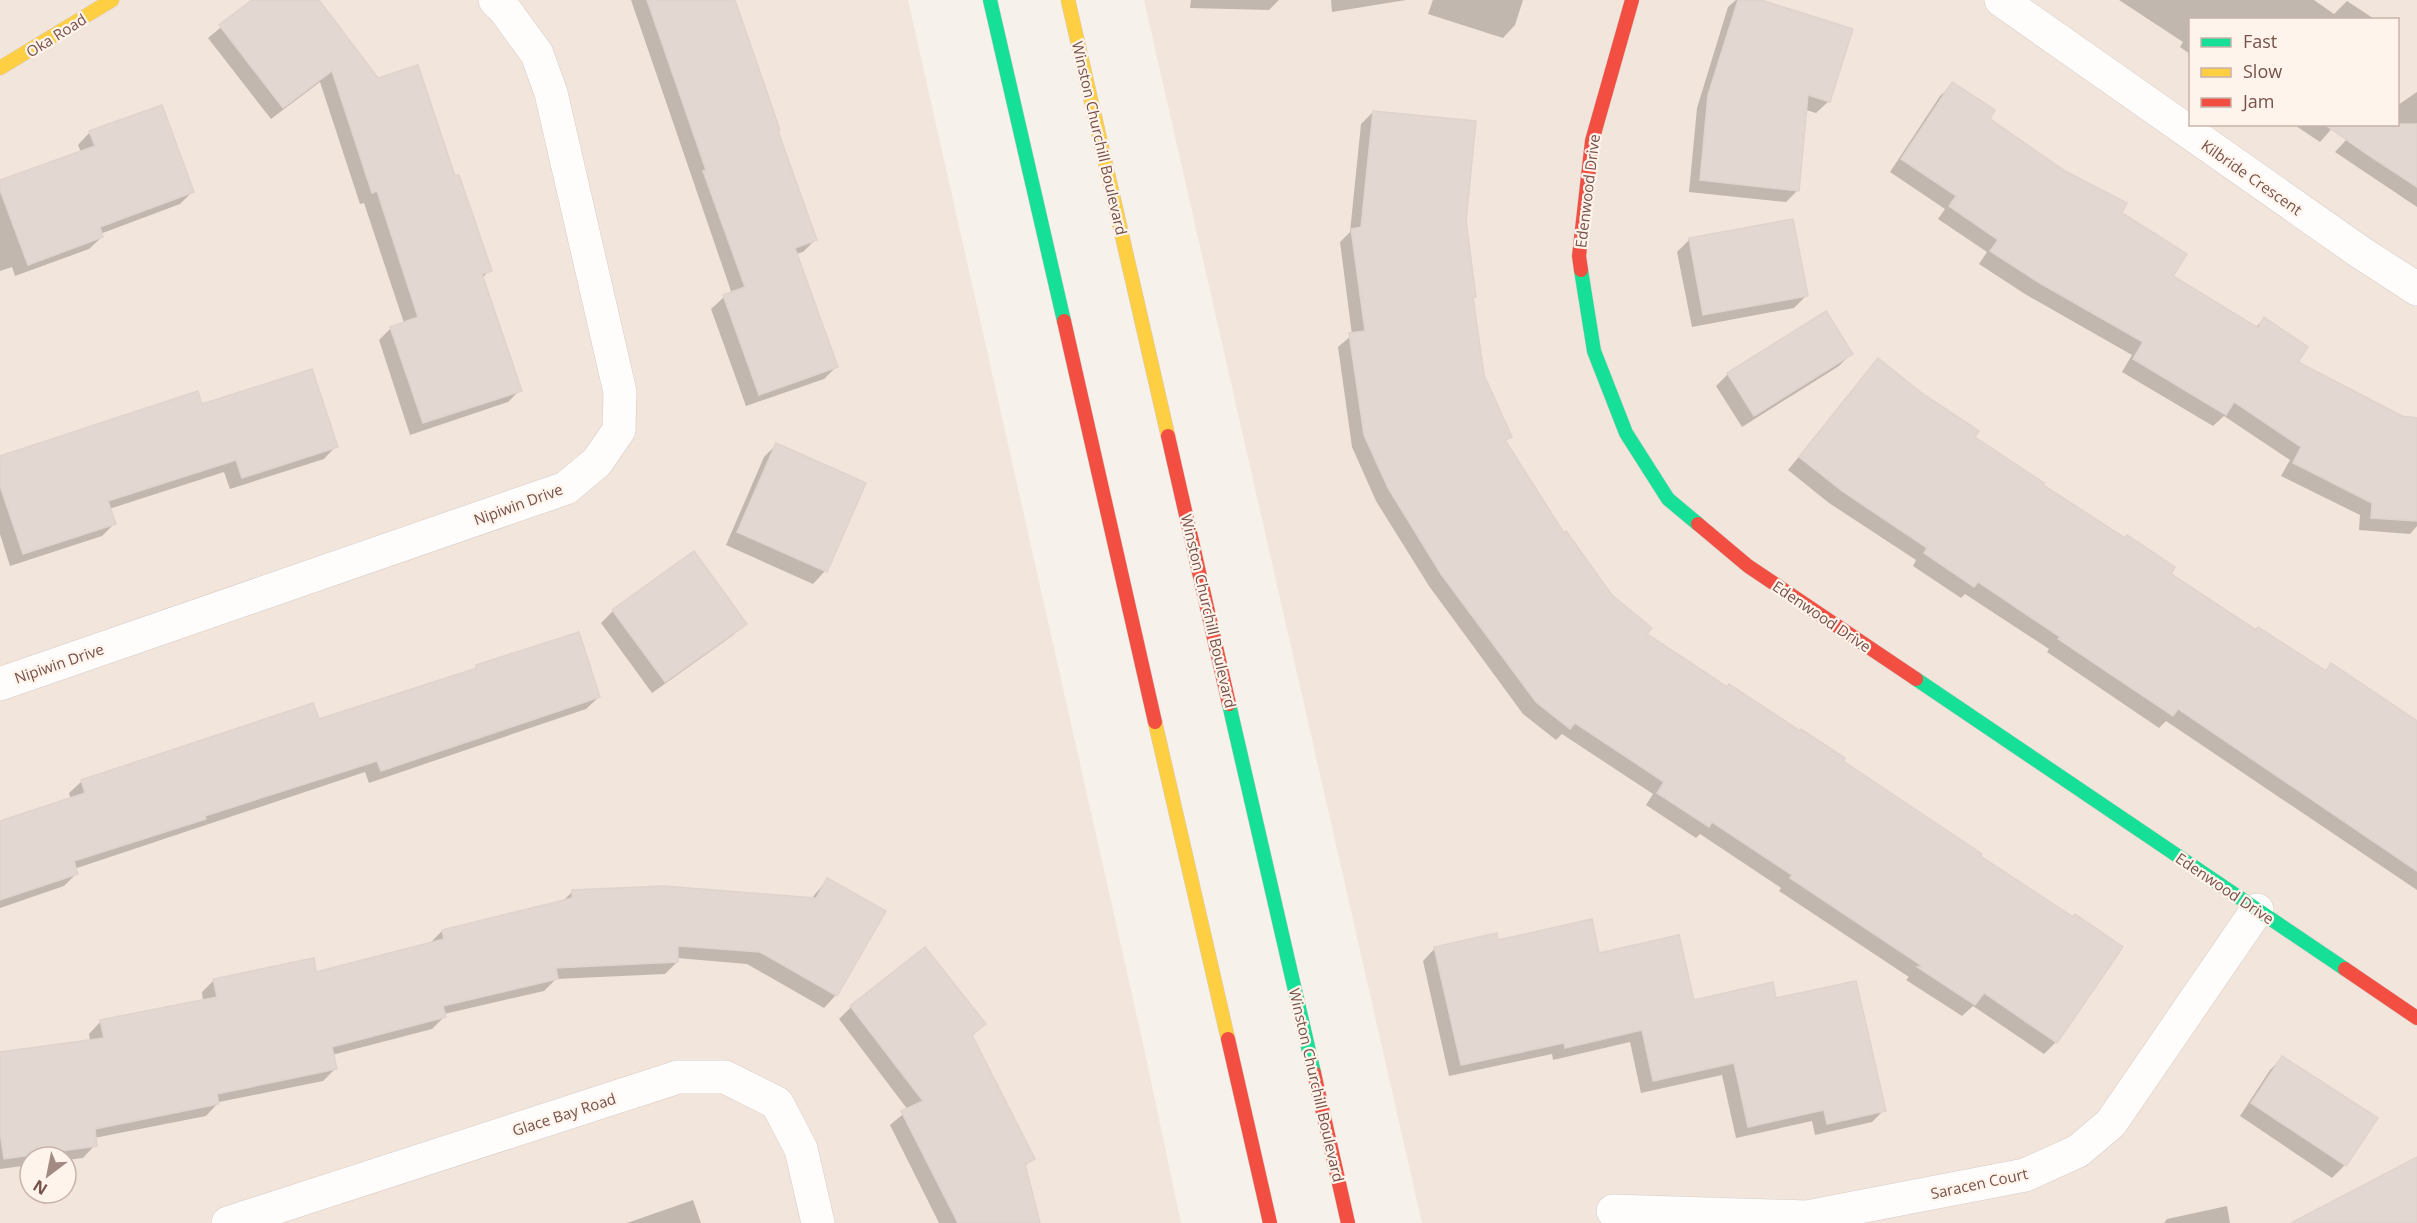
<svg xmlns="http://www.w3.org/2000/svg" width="2417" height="1223" font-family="'Open Sans',sans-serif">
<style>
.residential{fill:#f2e5db;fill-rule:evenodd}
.shadow{fill:#0003}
.building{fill:#e3d7d2;stroke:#e0d3cd;stroke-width:1.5}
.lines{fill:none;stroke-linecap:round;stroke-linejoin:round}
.street-casing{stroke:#d6ccc8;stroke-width:34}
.fast-casing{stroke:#d6ccc7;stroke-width:15}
.slow-casing{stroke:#d6ccc7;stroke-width:15}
.jam-casing{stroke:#d6ccc7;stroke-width:15}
.street{stroke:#fefdfc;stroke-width:33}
.fast{stroke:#16e098;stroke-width:14}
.slow{stroke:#ffcf43;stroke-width:14}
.jam{stroke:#f24e42;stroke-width:14}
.labels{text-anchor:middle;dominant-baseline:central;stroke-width:4.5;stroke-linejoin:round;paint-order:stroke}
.street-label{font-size:15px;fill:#76524a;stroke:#fff4ec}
</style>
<rect width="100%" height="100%" fill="#f7f1eb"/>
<g class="residential">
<path d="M0 0H908L1142 1039 1181 1223H0ZM30 1157H66V1193H30Z"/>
<path d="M1144 0H2417V1223H1422ZM2190 20H2398V124H2190Z"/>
</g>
<g class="shadow">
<path d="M254 0H317L454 178 490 270 482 278 520 390 508 402 410 435 379 340 391 328 404 323 364 203 360 204 320 82 271 119 208 38Z"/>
<path d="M631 0H734L776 131 815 240 803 252 796 254 837 366 824 379 746 406 711 309 724 297 732 294Z"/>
<path d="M1191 0H1279L1269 10 1190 8Z"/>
<path d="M1331 0H1406L1332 12Z"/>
<path d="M1433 0H1523L1515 25 1503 38 1428 14Z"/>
<path d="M1736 0H1757L1829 101 1816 113 1806 110 1798 190 1786 202 1689 192 1697 108 1728 7Z"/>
<path d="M2119 0H2314L2334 14 2347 1 2376 20H2190V54L2180 47 2183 42Z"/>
<path d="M1953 84 1988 119 2120 213 2171 277 2255 328 2264 319 2296 362 2401 418 2417 419V526L2410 534 2359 530 2360 515 2281 476 2290 460 2224 416 2213 426 2122 372 2132 355 2025 294 1979 264 1987 252 1938 219 1945 209 1890 172 1940 96Z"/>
<path d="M2417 92V207L2335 152 2346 140 2398 124V105Z"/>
<path d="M1373 112 1464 221 1474 296 1471 299 1483 375 1510 437 1504 442 1563 535 1611 596 1645 634 1841 762 1978 856 2056 1042 2044 1054 1973 1006 1962 1016 1906 980 1909 977 1779 891 1781 888 1700 834 1696 838 1646 805 1653 794 1562 734 1556 740 1523 714 1429 586 1376 501 1352 447 1338 347 1352 335 1340 242 1350 232 1361 124Z"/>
<path d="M2293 124H2336L2320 142Z"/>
<path d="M90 132 192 192 180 204 100 234 102 237 89 249 15 276 12 267 0 271V182L81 152 78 145Z"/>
<path d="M1689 240 1806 296 1794 308 1692 327 1677 252Z"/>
<path d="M1851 354 1839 366 1742 427 1716 386 1728 374Z"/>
<path d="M1878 360 1973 437 2169 574 2256 632 2324 672 2331 665 2417 723V890L2166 721 2159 728 2047 652 2049 649 1965 594 1961 598 1913 566 1916 560 1829 503 1788 470Z"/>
<path d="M201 406 336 446 324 459 230 489 224 472 109 509 114 524 102 536 10 566 0 534V458Z"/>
<path d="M777 444 864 484 825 571 813 584 726 545 764 457Z"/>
<path d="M613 611 745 624 732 636 652 693 601 623Z"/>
<path d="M477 666 599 697 586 709 369 783 365 772 74 869 76 874 64 886 0 908V822L71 799 69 793 82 781 318 721 472 671Z"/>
<path d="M827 880 836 995 824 1008 747 964 677 958V962L665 974 556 979 544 991 444 1014V1017L432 1029 332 1055 335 1069 323 1081 219 1102 206 1116 94 1138 95 1145 83 1158 66 1160V1157H30V1165L0 1169V1054L90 1041 89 1034 101 1021 203 1001 202 992 214 980 315 974 430 943 442 931 562 902 572 892 811 899Z"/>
<path d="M1497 941 1598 955 1693 1002 1775 1000 1884 1110 1872 1122 1815 1135 1812 1121 1736 1138 1722 1075 1641 1093 1630 1042 1553 1060 1552 1054 1449 1076 1423 961 1435 948Z"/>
<path d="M851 1007 984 1024 972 1036 1033 1158 1024 1167 1039 1223H939L890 1125 908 1110 839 1019Z"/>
<path d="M2283 1057 2376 1119 2345 1165 2332 1178 2240 1116 2270 1070Z"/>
<path d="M693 1200 701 1223H627Z"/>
<path d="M2227 1206 2230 1223H2164L2167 1219Z"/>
</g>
<g class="building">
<path d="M252 0H319L378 78 418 65 455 176 459 175 492 271 482 274 522 391 423 423 390 327 418 317 377 191 372 193 332 71 283 108 219 25Z"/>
<path d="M647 0H735L780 130 778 131 817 240 795 248 838 367 759 395 723 295 745 287 703 171 706 170Z"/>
<path d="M1738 0H1761L1853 29 1830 102 1808 95 1799 191 1700 180 1708 95Z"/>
<path d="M1952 82 1995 110 1990 119 2065 171 2127 203 2122 213 2187 254 2173 276 2258 328 2264 317 2308 347 2298 362 2402 416 2417 418V521L2371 518 2372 503 2293 463 2301 447 2234 402 2226 415 2133 359 2143 342 2038 282 1990 251 1998 240 1949 206 1956 196 1901 159Z"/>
<path d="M162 105 194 192 100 227 103 237 28 265 0 190V180L95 146 89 131Z"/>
<path d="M1373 111 1476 121 1466 221 1476 297H1473L1484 375 1512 437 1505 440 1564 533 1566 531 1612 595 1652 628 1647 634 1727 687 1729 684 1800 731 1801 729 1845 758 1843 761 1982 854 1980 856 2073 917 2075 914 2123 947 2057 1043 1984 993 1975 1005 1917 967 1922 966 1790 878 1792 875 1712 822 1709 827 1657 793 1664 782 1575 723 1570 729 1536 702 1441 574 1388 488 1364 435 1349 333 1365 331 1351 229 1361 227Z"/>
<path d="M2324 124H2417V187L2365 153Z"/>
<path d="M1793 219 1808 296 1703 315 1689 238Z"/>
<path d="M1826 311 1853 354 1754 416 1727 373Z"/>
<path d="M1878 358 1923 394 1979 431 1975 437 2044 483 2043 485 2125 538 2127 535 2175 567 2171 574 2256 630 2258 627 2326 671 2331 663 2417 721V871L2178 709 2173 716 2058 639 2060 637 1978 582 1974 587 1924 553 1927 548 1842 491 1799 457Z"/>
<path d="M312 369 338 447 242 478 236 460 108 501 116 524 23 554 0 486V456L198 391 202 404Z"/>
<path d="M776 443 866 483 827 572 737 532Z"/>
<path d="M694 551 747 624 665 682 612 610Z"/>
<path d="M579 632 600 697 381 771 377 761 205 816 206 819 74 861 78 874 0 900V821L85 793 81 780 313 703 319 719 477 668 476 665Z"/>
<path d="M827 878 886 911 837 996 760 952 678 946V962L556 968 558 979 443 1006 446 1017 332 1047 337 1069 217 1094 219 1104 95 1129 97 1146 4 1159 0 1132V1052L104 1038 100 1020 217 997 213 979 314 958 316 972 444 939 442 930 572 898V890L664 886 816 898Z"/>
<path d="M1592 919 1599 953 1679 935 1694 1000 1773 982 1776 998 1856 981 1886 1111 1827 1124 1824 1110 1748 1127 1734 1063 1653 1081 1642 1030 1565 1048 1564 1043 1461 1065 1434 947 1497 933 1498 940Z"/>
<path d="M925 947 986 1024 972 1035 1035 1159 1025 1164 1040 1223H958L901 1111 923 1101 850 1006Z"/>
<path d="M2282 1056 2378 1118 2346 1166 2251 1103Z"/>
<path d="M2417 1157V1223H2291L2362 1186Z"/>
</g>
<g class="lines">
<g class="street-casing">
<g id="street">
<path d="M2001 0 2360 252 2417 289"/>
<path d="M0 684 566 488 597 462 619 430 620 392 551 93 537 54 505 10 495 0"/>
<path d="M1613 1211 1807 1217 2025 1175 2078 1151 2111 1123 2257 910"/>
<path d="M228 1223 678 1077H725L777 1103 801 1149 818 1223"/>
</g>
</g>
<g class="fast-casing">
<g id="fast">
<path d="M990 0 1064 321"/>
<path d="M1581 270 1594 351 1626 433 1668 499 1698 524"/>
<path d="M1916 679 2345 969"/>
<path d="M1229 704 1314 1073"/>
</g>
</g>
<g class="slow-casing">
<g id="slow">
<path d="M1068 0 1168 436"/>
<path d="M0 68 112 0"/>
<path d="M1155 722 1228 1039"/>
</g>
</g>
<g class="jam-casing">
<g id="jam">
<path d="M1581 270 1579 256 1592 141 1632 0"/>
<path d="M1064 321 1155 722"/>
<path d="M1168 436 1229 704"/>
<path d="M1698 524 1748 566 1916 679"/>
<path d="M2345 969 2417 1018"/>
<path d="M1228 1039 1270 1223"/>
<path d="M1314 1073 1348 1223"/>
</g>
</g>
<use href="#street" class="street"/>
<use href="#fast" class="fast"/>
<use href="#slow" class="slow"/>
<use href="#jam" class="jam"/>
</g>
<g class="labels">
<g class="street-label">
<text transform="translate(56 35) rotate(-32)">Oka Road</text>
<text transform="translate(1100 138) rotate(77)">Winston Churchill Boulevard</text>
<text transform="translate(2252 177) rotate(35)">Kilbride Crescent</text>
<text transform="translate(1587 191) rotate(-83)">Edenwood Drive</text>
<text transform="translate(518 504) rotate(-20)">Nipiwin Drive</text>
<text transform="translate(1209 611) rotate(77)">Winston Churchill Boulevard</text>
<text transform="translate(1822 616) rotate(34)">Edenwood Drive</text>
<text transform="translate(59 663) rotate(-19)">Nipiwin Drive</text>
<text transform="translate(2225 888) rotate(34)">Edenwood Drive</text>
<text transform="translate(1317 1085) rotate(77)">Winston Churchill Boulevard</text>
<text transform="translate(564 1114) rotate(-18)">Glace Bay Road</text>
<text transform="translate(1979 1183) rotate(-12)">Saracen Court</text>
</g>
</g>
<rect x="2189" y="18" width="210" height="108" fill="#fff4ec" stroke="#c8b3ab" stroke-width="1.5"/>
<rect x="2201" y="38" width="30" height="9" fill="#16e098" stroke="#c8b3ab" stroke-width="1.5"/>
<text x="2243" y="48" font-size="18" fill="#76524a">Fast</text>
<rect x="2201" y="68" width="30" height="9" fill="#ffcf43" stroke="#c8b3ab" stroke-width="1.5"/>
<text x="2243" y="78" font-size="18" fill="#76524a">Slow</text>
<rect x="2201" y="98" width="30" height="9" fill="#f24e42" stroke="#c8b3ab" stroke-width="1.5"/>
<text x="2243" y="108" font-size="18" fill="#76524a">Jam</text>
<g transform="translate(48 1175) rotate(212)"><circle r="28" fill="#fff4ec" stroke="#c8b3ab" stroke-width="1.5"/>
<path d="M0-4.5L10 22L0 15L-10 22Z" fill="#a38a82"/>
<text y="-9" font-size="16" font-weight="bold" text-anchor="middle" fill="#76524a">N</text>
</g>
</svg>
